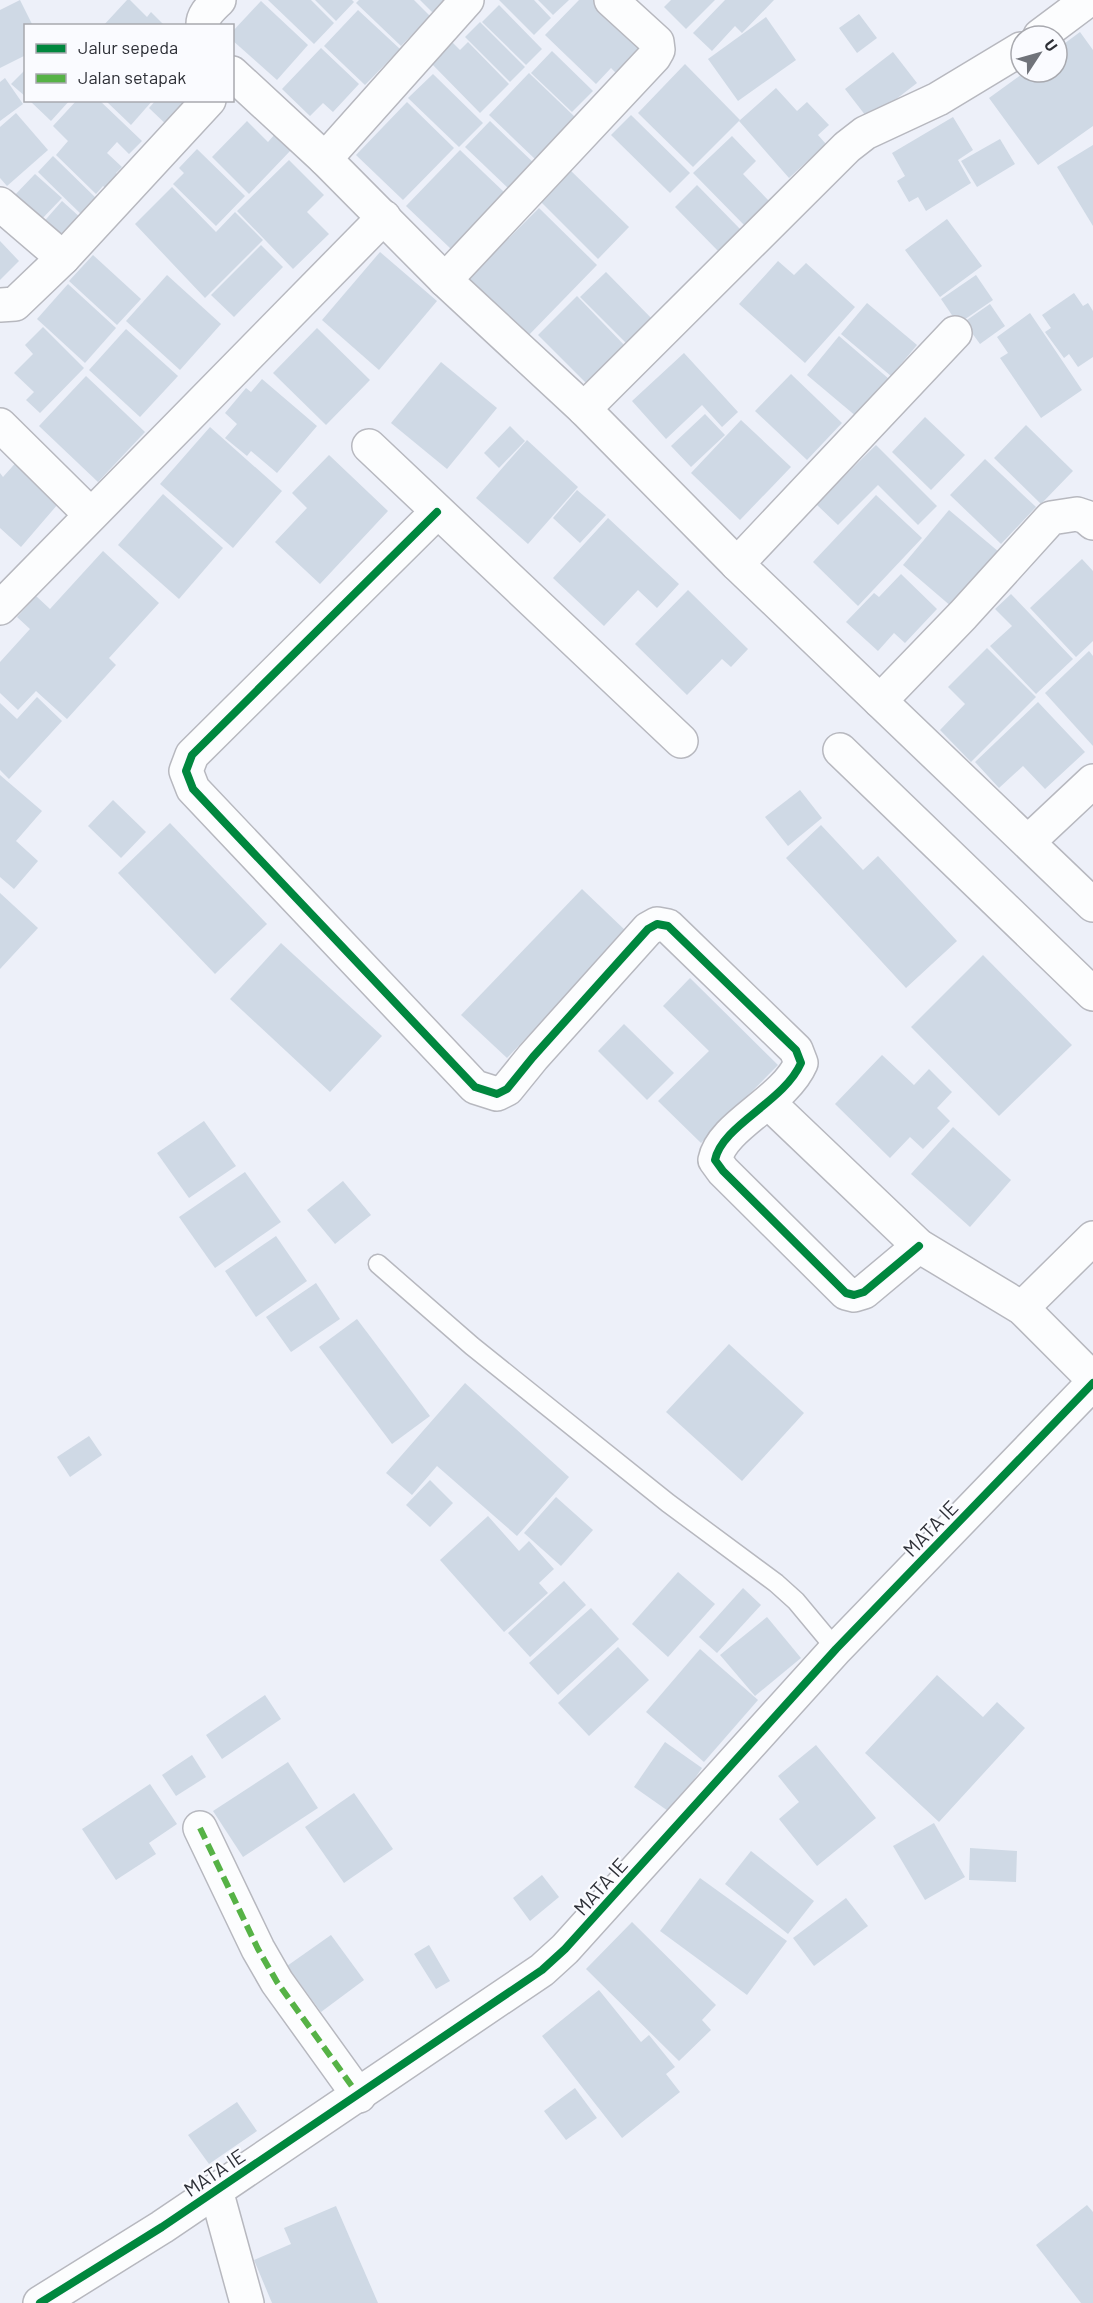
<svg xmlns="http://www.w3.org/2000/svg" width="1093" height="2303" font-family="Barlow,sans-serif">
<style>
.building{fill:#cfd9e5}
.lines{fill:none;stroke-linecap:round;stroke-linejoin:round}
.service-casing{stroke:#b7b8bf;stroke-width:21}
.minor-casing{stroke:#b7b8bf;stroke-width:36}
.tertiary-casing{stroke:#b7b8bf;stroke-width:36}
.service{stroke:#fcfdfe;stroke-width:18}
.minor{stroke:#fcfdfe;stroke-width:33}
.tertiary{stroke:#fcfdfe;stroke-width:33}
.quiet{stroke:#56b246;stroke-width:6;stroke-dasharray:12 6;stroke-linecap:butt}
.cycleway-casing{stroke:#fafbff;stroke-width:11}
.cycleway{stroke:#00873e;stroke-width:8}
.labels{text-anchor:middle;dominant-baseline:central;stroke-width:4.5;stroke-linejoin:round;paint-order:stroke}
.street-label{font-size:20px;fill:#2d2f36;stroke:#fafbff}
</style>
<rect width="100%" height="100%" fill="#edf0f9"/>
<g class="building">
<path d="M20 0 33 26H26V55L0 68V10Z"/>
<path d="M127 0H130L147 17 151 12 165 26H103Z"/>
<path d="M268 0H311L334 23 314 44Z"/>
<path d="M315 0H352L354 2 336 21Z"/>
<path d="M359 0H414L430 16 401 46 356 3Z"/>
<path d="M420 0H446L433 13Z"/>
<path d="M499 0H534L551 18 534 35Z"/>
<path d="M538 0H569L553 15Z"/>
<path d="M579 0H597L650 50 622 79 611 68 596 84 545 35Z"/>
<path d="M671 0H715L686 29 664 7Z"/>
<path d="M725 0H774L742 33 735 26 712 51 693 33Z"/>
<path d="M261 1 308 45 277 80 232 40V32Z"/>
<path d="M499 5 542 49 526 65 482 22Z"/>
<path d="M358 10 400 49 365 85 324 46Z"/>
<path d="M859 14 877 38 857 53 839 28Z"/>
<path d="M766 17 796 60 738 101 708 59Z"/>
<path d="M480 22 525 67 510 82 465 37Z"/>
<path d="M1080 32 1093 50V126L1038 165 989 98 1025 72H1057V49Z"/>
<path d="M452 42 460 50 468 42 509 84 480 113 431 63Z"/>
<path d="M321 48 359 84 333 112 323 103 310 116 282 89Z"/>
<path d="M552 51 593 91 572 112 531 73Z"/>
<path d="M893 52 917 83 869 120 845 89Z"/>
<path d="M685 64 740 120 693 167 638 113Z"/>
<path d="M26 69V97L11 84Z"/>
<path d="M529 73 576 118 536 160 489 115Z"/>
<path d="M433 74 483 123 459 147 408 98Z"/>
<path d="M5 78 23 104 0 121V82Z"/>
<path d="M776 88 797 111 807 102 829 125 818 135 826 144 789 178 739 121Z"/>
<path d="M29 100H70L51 121Z"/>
<path d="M77 100H99L142 141 129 154 117 142 107 153 122 167 116 173 121 178 109 191 103 186 96 194 56 155 68 141 53 126Z"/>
<path d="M105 100H153L131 125Z"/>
<path d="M156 100H196L170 128 149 108Z"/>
<path d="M407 102 454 148 403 200 356 155Z"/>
<path d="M16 113 48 150 7 186 0 178V127Z"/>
<path d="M631 115 690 173 670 193 611 135Z"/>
<path d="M953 117 973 150 958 160 971 183 926 211 918 197 909 202 897 181 905 176 892 153Z"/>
<path d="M247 121 268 142 275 134 291 150 249 194 212 157Z"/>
<path d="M490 121 537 166 512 192 465 147Z"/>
<path d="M732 136 756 161 743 174 770 202 745 226 693 173Z"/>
<path d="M1000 139 1015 164 977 187 961 161Z"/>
<path d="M1093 145V226L1057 167Z"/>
<path d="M197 149 245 196 216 226 173 184 184 173 179 168Z"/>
<path d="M460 150 505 193 451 249 406 206Z"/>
<path d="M53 156 100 202 85 218 38 172Z"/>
<path d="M289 160 324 195 307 212 329 234 293 269 237 211Z"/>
<path d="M570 170 629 227 598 259 540 201Z"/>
<path d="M35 174 62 198 38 223 12 198Z"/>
<path d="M697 185 742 231 720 253 675 207Z"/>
<path d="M172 187 216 232 235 212 263 240 205 298 135 224Z"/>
<path d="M62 201 82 219 60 244 40 226Z"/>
<path d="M539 208 597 265 526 338 467 280Z"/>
<path d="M947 219 982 266 940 297 905 250Z"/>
<path d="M0 241 19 261 0 280Z"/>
<path d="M261 245 283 267 234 317 211 295Z"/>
<path d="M380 252 437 301 379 370 322 320Z"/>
<path d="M93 255 141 299 117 325 69 281Z"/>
<path d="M778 261 794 275 806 263 855 307 805 363 739 304Z"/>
<path d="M606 272 655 322 629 346 580 297Z"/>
<path d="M167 275 221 324 180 370 126 321Z"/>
<path d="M976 275 993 300 958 324 941 299Z"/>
<path d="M68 284 116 328 85 363 37 319Z"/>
<path d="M1074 293 1083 306 1088 303 1093 311V357L1078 367 1069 354 1064 358 1045 332 1051 328 1042 315Z"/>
<path d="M577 296 627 348 589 386 538 335Z"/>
<path d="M867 303 917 345 891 376 841 334Z"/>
<path d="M990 304 1005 326 980 344 964 322Z"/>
<path d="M1030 313 1082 390 1041 418 1000 358 1008 353 997 337Z"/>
<path d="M43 327 84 368 40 413 26 400 34 392 14 373 33 354 25 345Z"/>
<path d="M317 328 370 380 326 425 273 373Z"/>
<path d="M126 329 178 376 140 417 89 370Z"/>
<path d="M839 336 889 379 857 417 807 375Z"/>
<path d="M684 353 738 412 722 427 702 405 666 439 632 401Z"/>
<path d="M441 362 497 408 447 469 391 423Z"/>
<path d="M791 374 842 423 807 460 755 411Z"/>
<path d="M86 376 145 432 98 482 39 426Z"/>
<path d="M262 379 317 426 277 473 251 451 247 456 225 438 237 424 225 413 246 388 251 392Z"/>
<path d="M705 414 725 435 691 467 671 446Z"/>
<path d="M925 417 965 455 931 490 892 452Z"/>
<path d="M741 420 791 467 740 520 691 473Z"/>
<path d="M1026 425 1073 471 1041 504 994 458Z"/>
<path d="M510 426 525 441 499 468 484 453Z"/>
<path d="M210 427 282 491 233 548 160 484Z"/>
<path d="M527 440 578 487 528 544 476 498Z"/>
<path d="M876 445 937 506 918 525 878 485 838 525 816 504Z"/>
<path d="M329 455 388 511 320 584 275 542 307 508 292 493Z"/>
<path d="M20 458 64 497 21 547 0 528V473L3 477Z"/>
<path d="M985 459 1036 507 1001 544 950 495Z"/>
<path d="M577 490 606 515 580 543 553 518Z"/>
<path d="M163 494 223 548 179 599 118 545Z"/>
<path d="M876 495 922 538 858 606 813 562Z"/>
<path d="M949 510 999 552 952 607 903 565Z"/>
<path d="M608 518 679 584 657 608 638 590 604 626 553 578Z"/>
<path d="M103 551 159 603 109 658 116 665 67 719 36 691 18 710 0 693V662L30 629 17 617 36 596 50 609Z"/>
<path d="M1082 559 1093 571V641L1076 657 1030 608Z"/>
<path d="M901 574 937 609 905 643 894 633 878 651 846 622 874 593 879 597Z"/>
<path d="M688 590 748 649 731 667 722 659 687 695 635 644Z"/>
<path d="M1011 594 1073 659 1036 694 990 646 1012 626 995 609Z"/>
<path d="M987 648 1036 697 971 762 940 730 965 704 948 687Z"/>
<path d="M1089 651 1093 656V746L1045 693Z"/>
<path d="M37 697 62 721 9 779 0 770V703L17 719Z"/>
<path d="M1038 702 1085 752 1045 789 1023 766 999 788 975 762Z"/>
<path d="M0 775 42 811 16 841 38 861 14 889 0 877Z"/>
<path d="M800 790 822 818 788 846 765 817Z"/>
<path d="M113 800 146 832 121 858 88 826Z"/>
<path d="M170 823 267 924 215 974 118 873Z"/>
<path d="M821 825 863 870 878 856 957 941 906 988 786 858Z"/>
<path d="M582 889 627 932 507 1058 461 1015Z"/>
<path d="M0 893 38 928 0 969Z"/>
<path d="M281 943 382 1036 330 1092 230 999Z"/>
<path d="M983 955 1072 1045 999 1116 911 1027Z"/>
<path d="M690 978 778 1065 701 1143 658 1101 709 1051 663 1006Z"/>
<path d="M624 1024 674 1073 647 1100 598 1051Z"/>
<path d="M882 1055 914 1085 929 1069 952 1092 937 1108 950 1121 923 1149 910 1137 890 1158 835 1104Z"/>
<path d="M204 1121 236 1166 189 1198 157 1153Z"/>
<path d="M953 1127 1011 1180 970 1227 911 1174Z"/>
<path d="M245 1172 281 1222 215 1268 179 1217Z"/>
<path d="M343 1181 371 1215 335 1244 307 1210Z"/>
<path d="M276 1236 307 1281 256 1317 225 1271Z"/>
<path d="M316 1283 340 1319 291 1352 266 1317Z"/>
<path d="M357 1319 430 1416 392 1444 319 1347Z"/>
<path d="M729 1344 804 1413 742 1481 666 1412Z"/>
<path d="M465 1383 569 1477 517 1536 437 1466 412 1495 386 1473Z"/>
<path d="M89 1436 102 1455 70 1477 57 1457Z"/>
<path d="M430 1480 453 1503 430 1527 406 1505Z"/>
<path d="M556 1497 593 1530 561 1566 524 1533Z"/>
<path d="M488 1516 519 1551 529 1541 554 1569 539 1583 548 1593 504 1632 440 1560Z"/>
<path d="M678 1572 715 1604 668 1657 632 1624Z"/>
<path d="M564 1581 586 1605 530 1657 508 1633Z"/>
<path d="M743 1588 761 1605 717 1653 699 1637Z"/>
<path d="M591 1608 619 1639 558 1695 529 1663Z"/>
<path d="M767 1617 801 1658 755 1696 720 1655Z"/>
<path d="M618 1647 649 1680 589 1736 558 1703Z"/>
<path d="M700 1649 758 1700 704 1762 646 1712Z"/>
<path d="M937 1675 983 1717 997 1702 1025 1728 939 1822 865 1753Z"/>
<path d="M265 1695 281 1719 222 1759 206 1735Z"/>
<path d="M665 1742 702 1768 671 1813 634 1787Z"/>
<path d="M816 1745 876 1818 817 1866 779 1819 799 1802 778 1776Z"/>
<path d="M192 1755 206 1777 176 1796 162 1775Z"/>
<path d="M288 1762 318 1808 243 1857 213 1811Z"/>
<path d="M150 1784 177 1824 149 1843 156 1854 116 1880 82 1829Z"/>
<path d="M354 1793 393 1849 344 1883 305 1827Z"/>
<path d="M934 1823 965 1877 925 1900 893 1846Z"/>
<path d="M970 1848 1017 1851 1016 1882 969 1880Z"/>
<path d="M751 1851 814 1901 788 1934 725 1884Z"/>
<path d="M542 1875 559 1897 530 1921 513 1898Z"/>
<path d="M700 1878 787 1941 747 1995 660 1931Z"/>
<path d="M846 1898 868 1926 814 1966 793 1938Z"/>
<path d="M632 1922 716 2005 702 2020 711 2030 679 2061 586 1969Z"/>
<path d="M331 1935 364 1980 321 2012 287 1966Z"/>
<path d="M429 1945 450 1981 436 1989 414 1954Z"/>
<path d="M599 1990 641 2042 649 2035 675 2067 666 2074 680 2092 622 2138 542 2036Z"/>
<path d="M575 2088 597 2118 566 2140 544 2111Z"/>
<path d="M237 2102 257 2131 209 2164 188 2135Z"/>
<path d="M1087 2205 1093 2212V2303H1081L1036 2245Z"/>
<path d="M336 2206 378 2303H272L254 2260 291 2244 284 2228Z"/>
</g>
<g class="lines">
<g class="service-casing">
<path id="service" d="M378 1264 472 1346 668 1503 776 1583 796 1601 836 1649"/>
</g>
<g class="minor-casing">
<g id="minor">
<path d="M203 26C202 15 212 7 219 0"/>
<path d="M1040 36 1088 0"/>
<path d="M232 73 325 159 445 280 584 409 737 564 1093 905"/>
<path d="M325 159 467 0"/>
<path d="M0 204 63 258"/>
<path d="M445 280 654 57 658 50 657 42 611 0"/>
<path d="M0 305 15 304 63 258 209 100"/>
<path d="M584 409 847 147 865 133 938 99 1021 49"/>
<path d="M0 425 90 514"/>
<path d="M369 446 681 741"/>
<path d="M437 512 192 755 186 771 193 789 475 1087 497 1094 507 1089 533 1057 648 929 657 924 668 926 796 1050 801 1063C784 1102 722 1125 715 1160L723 1171 846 1293 854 1295 864 1292 919 1246"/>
<path d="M737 564 955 333"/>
<path d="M0 608 384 217"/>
<path d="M880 701 963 615 1051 518 1077 514 1086 517 1093 523"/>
<path d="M840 750 1093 994"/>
<path d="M1028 842 1093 781"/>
<path d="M769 1103 919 1246 1022 1308 1093 1379"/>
<path d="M1022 1308 1093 1238"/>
<path d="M200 1828 258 1949 277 1982 359 2096"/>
<path d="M216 2190 247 2303"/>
</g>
</g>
<g class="tertiary-casing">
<path id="tertiary" d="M40 2303 162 2227 542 1970 565 1949 836 1649 1093 1383"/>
</g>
<use href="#service" class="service"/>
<use href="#minor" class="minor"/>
<use href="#tertiary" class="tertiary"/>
<path class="quiet" d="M200 1828 258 1949 277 1982 359 2096"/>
<g class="cycleway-casing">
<g id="cycleway">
<path d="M437 512 192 755 186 771 193 789 475 1087 497 1094 507 1089 533 1057 648 929 657 924 668 926 796 1050 801 1063C784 1102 722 1125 715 1160L723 1171 846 1293 854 1295 864 1292 919 1246"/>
<path d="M40 2303 162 2227 542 1970 565 1949 836 1649 1093 1383"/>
</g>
</g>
<use href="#cycleway" class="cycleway"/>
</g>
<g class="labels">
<g class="street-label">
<text transform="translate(930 1528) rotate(-46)">MATA IE</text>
<text transform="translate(600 1886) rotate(-48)">MATA IE</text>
<text transform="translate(214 2172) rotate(-34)">MATA IE</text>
</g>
</g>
<rect x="24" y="24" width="210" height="78" fill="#fafbff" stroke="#a8a9af" stroke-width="1.5"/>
<rect x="36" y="44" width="30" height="9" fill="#00873e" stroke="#a8a9af" stroke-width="1.5"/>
<text x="78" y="54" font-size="18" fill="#2d2f36">Jalur sepeda</text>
<rect x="36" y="74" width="30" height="9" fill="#56b246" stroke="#a8a9af" stroke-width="1.5"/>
<text x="78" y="84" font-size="18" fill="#2d2f36">Jalan setapak</text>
<g transform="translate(1039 54) rotate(54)"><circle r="28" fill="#fafbff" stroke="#a8a9af" stroke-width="1.5"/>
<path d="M0-4.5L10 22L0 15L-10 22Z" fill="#70737a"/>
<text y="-9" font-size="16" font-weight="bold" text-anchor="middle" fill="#2d2f36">U</text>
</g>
</svg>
